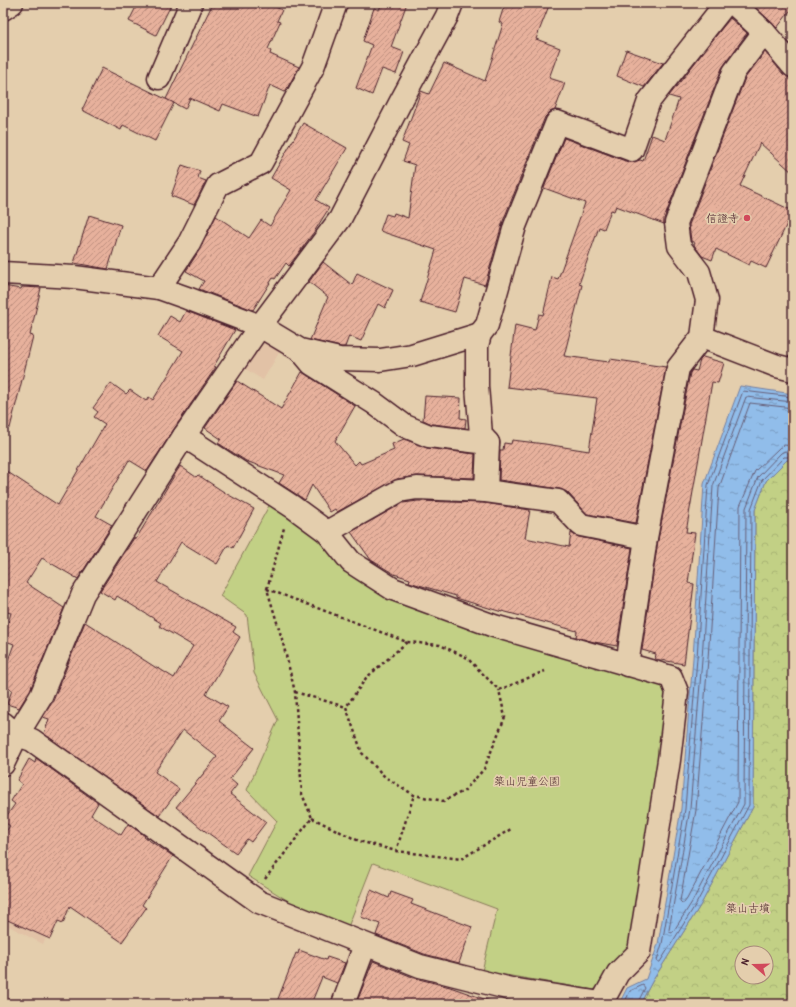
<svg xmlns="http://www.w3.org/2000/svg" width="796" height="1007" font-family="'Patrick Hand','Klee One',sans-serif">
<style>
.built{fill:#e2c2a6}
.forest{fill:url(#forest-crowns);stroke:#867858;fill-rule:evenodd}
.park{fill:#c2d085;stroke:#867858}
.water{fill:url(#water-ripples);stroke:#757e9e}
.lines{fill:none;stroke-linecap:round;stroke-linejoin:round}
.shore{stroke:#665e77;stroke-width:1}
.building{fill:url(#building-hatch);stroke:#4a1f2b}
.minor-casing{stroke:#4a1f2b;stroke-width:25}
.path{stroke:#4a1f2b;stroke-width:2.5;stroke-dasharray:3 3;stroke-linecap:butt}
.minor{stroke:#e4cead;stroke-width:22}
.poi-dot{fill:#d1495b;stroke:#e4cead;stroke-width:1.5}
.labels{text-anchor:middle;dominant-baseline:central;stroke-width:3.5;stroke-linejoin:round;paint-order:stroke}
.poi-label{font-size:11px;fill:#4a1f2b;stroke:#e4cead;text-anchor:end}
.park-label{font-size:11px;fill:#563134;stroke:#e4cead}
</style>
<defs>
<pattern id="forest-crowns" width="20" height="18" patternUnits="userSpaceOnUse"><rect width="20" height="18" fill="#c2d085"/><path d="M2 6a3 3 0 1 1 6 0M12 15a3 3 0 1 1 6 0" fill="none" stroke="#a8b273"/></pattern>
<pattern id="water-ripples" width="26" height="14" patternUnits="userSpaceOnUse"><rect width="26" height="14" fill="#91bdea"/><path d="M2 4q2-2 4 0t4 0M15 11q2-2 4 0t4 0" fill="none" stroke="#7899be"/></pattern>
<pattern id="building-hatch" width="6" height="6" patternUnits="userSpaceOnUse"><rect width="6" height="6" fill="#e7b19c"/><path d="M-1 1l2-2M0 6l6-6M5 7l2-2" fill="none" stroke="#bd8f7f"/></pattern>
</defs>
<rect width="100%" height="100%" fill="#e4cead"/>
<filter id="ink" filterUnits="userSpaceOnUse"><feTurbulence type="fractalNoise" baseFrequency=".025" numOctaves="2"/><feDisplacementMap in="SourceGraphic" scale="8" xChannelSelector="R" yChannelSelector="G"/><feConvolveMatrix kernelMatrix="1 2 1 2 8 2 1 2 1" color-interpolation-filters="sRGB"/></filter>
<g filter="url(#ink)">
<g class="built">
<path d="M257 336 280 351 263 380 239 365Z"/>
<path d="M3 898 53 925 43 944 3 923Z"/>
</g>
<path class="forest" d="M787 460 793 461V1004H640L653 980 700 906 753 807 755 509 766 481ZM742 953H766V977H742Z"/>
<path class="park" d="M271 502 287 517 319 537 344 570 603 668 669 688 635 943 594 990 482 971 497 909 373 863 348 927 290 902 248 876 277 821 247 790 278 720 254 673 247 615 220 596Z"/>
<path class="water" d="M740 386 793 394V461L787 460 766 481 755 510 753 807 700 906 653 980 640 1004H619L627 988 646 979 658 944 681 809 693 658 704 484Z"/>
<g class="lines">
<g class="shore">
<path d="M793 397 743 391 708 485 697 658 685 809 662 944 657 960 658 962H660L696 904 749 805 751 509 762 480 784 457H793"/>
<path d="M793 402 746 397 713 486 702 659 690 809 669 930 671 933 673 932 692 902 744 804 746 508 758 477 781 453 785 451 793 452"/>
<path d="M793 408 750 403 719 488 708 659 696 810 680 901 682 903H684L687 899 738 802 740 506 755 471 779 448 784 445 793 446"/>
<path d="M624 1004 630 991 643 985 645 988 637 1004"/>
</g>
</g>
<g class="building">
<path d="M138 3H172L156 35 129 21Z"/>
<path d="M213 3H266L282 10 277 21 280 22 268 49 271 51 270 54 299 67 285 92 270 85 258 117 223 104 220 111 190 98 185 109 166 99Z"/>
<path d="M382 3H407L391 47 404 52 396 74 382 69 372 95 356 88 372 45 363 41 374 8 379 10Z"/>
<path d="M505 3H550L536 39 560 48 549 78 565 83 555 110 550 112 545 117 503 221 485 285 465 279 455 312 420 302 436 250 380 231 386 214 393 216 394 213 408 218 415 165 403 161 409 145 402 142 421 91 429 94 444 63 485 81 503 24 499 22Z"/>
<path d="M751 3H793V7L777 28Z"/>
<path d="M730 18 747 33 722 68 664 219V224L616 206 614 211 611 210 604 229 599 227 579 284 582 285 564 356 609 362 610 359 666 367 636 523 587 514 567 492 560 489 499 480 500 450H503L504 443 511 444 512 440 545 444 589 451 597 398 507 387 515 325 535 330 539 314 543 315 552 277 558 279 585 203 544 188 564 138 628 162H634L640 160 643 161 652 135 665 140 679 99 669 96Z"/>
<path d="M626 50 663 63 644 87 617 76Z"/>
<path d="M765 52 783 74 793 80V173L760 143 740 186 793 211 766 268 751 261 749 265 716 249 712 260 702 256 694 245 695 243 691 241 689 225 745 78Z"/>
<path d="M102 68 174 103 155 141 123 125 121 130 82 110Z"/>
<path d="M303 123 347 148 316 200 329 208 314 232 289 266 286 263 275 279 273 278 253 310 199 289 204 281 186 271 200 249 216 216 249 238 261 220 270 226 291 190 271 178Z"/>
<path d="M182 165 200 171 198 178 206 181 194 205 171 196Z"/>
<path d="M89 215 121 225 108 269 74 263Z"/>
<path d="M323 262 352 285 357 273 393 290 385 308 378 304 361 341 349 336 345 347H341L310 340 328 297 309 282Z"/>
<path d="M3 286 21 289 22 287 41 288 30 335 33 336 10 428 3 427Z"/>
<path d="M186 311 235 330 214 366 216 367 174 429 147 471 129 460 96 516 112 525 78 579 42 558 26 583 64 608 30 690 19 708 7 704 12 690 3 686V674L14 644 3 640 11 613 3 611V469L58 505 105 424 94 417 98 412 93 408 111 383 126 394 130 390 146 401 149 397 153 400 183 351 158 336 170 316 180 322Z"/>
<path d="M703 357 724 363 718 383 712 382 686 532 695 533 688 583 694 584 684 664 655 659 656 654 642 650 658 540 690 373 692 370 697 371 700 360Z"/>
<path d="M302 372 355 406 335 441 355 465 359 461 361 464 394 450 392 444 404 439 427 448 475 454 474 478 417 476 397 479 337 512 335 509 330 512 312 485 305 500 279 483 284 475 246 461 218 443 221 439 205 428 237 381 281 409Z"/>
<path d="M425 396 461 398 460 418 466 419 465 428 432 424 423 420Z"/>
<path d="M180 466 196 477 198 475 227 494 254 509 233 548 228 545 217 564 181 542 157 582 236 627 233 632 240 637 206 694 228 707 219 721 254 748 230 779 237 785 230 794 266 822 251 842 247 839 236 853 201 828 176 807 217 757 183 730 155 772 179 789 159 816 44 734 49 719 43 717 53 701 85 622 158 669V668L174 678 193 646 159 626 161 623 117 596 115 600 100 591 134 538 136 539Z"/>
<path d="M418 501 485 503 530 510 525 538 569 547 571 533 579 537 632 548 617 646 594 642 576 637 577 631 502 611V612L456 598V596L409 582 410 579 394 574 371 560 351 532 403 503Z"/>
<path d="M36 758 98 803 91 815 121 835 128 824 145 836 144 837 173 856 142 905 146 908 122 942 70 906 63 923 58 921 50 939 3 918V835L10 826 3 821 15 804 11 801 22 784 17 780 19 777 29 759 35 763Z"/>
<path d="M371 890 389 898 391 892 413 900 411 904 472 927 459 963 424 954 376 935 380 924 361 917Z"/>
<path d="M299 950 326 960 327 957 345 963 337 983 322 977 311 1004H276L296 953 298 954Z"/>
<path d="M373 961 415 978 450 987 490 1001V1004H356Z"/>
</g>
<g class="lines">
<g class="minor-casing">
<g id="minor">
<path d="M733 3 764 32 793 66"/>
<path d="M3 9 12 3"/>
<path d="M159 78 191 3"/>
<path d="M3 273 74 277 159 288 187 298 260 326 300 350 339 359 380 360 412 355 480 334"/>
<path d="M159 288 189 243 218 185 261 163 313 67 336 3"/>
<path d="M702 337 777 366 793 370"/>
<path d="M302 352 312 364 374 403 405 426 429 436 488 443"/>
<path d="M184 436 293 507 327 532 351 562 393 589 494 626 671 677 677 692 669 760 639 952 618 973 601 1004"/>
<path d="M486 491 558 501 581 525 646 538"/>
<path d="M327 532 399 491 417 488 486 491 488 443 481 435 477 386V346L480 334 487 325 515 226 557 122 632 150 649 101 726 3"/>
<path d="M627 665 646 538 678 368 702 337 707 300 699 272 679 246 676 223 734 72 764 32"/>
<path d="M3 723 17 735 32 740 259 902 420 966 511 989 601 1003"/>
<path d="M3 764 17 735 41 696 83 594 184 436 260 326 340 219 400 103 447 16 452 3"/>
<path d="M343 1004 365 945"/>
</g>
</g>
<g class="path">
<path d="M267 589 407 642 440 645 466 657 499 690 545 671"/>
<path d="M407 642 366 678 346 707 362 753 385 777 414 795 443 801 464 791 484 769 505 717 499 690"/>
<path d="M295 692 346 707"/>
<path d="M312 818 359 841 396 851 414 795"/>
<path d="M396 851 461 859 511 829"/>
<path d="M265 879 312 818 302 794 295 692 282 639 267 589 284 528"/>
</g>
<use href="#minor" class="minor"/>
</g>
</g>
<circle class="poi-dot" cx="747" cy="218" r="4"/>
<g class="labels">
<g class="poi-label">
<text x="739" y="218">信證寺</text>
</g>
<g class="park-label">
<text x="527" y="781">築山児童公園</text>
<text x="748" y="908">築山古墳</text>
</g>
</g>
<rect width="796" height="1007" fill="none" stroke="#e4cead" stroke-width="16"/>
<rect x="8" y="8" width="780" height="991" fill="none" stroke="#4a1f2b" stroke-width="1.5" filter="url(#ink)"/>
<g transform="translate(754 965) rotate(290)"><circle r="19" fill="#e4cead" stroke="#a68879"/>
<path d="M0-3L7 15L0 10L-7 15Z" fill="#d1495b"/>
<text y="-6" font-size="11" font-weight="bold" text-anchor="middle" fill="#4a1f2b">N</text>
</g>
</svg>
